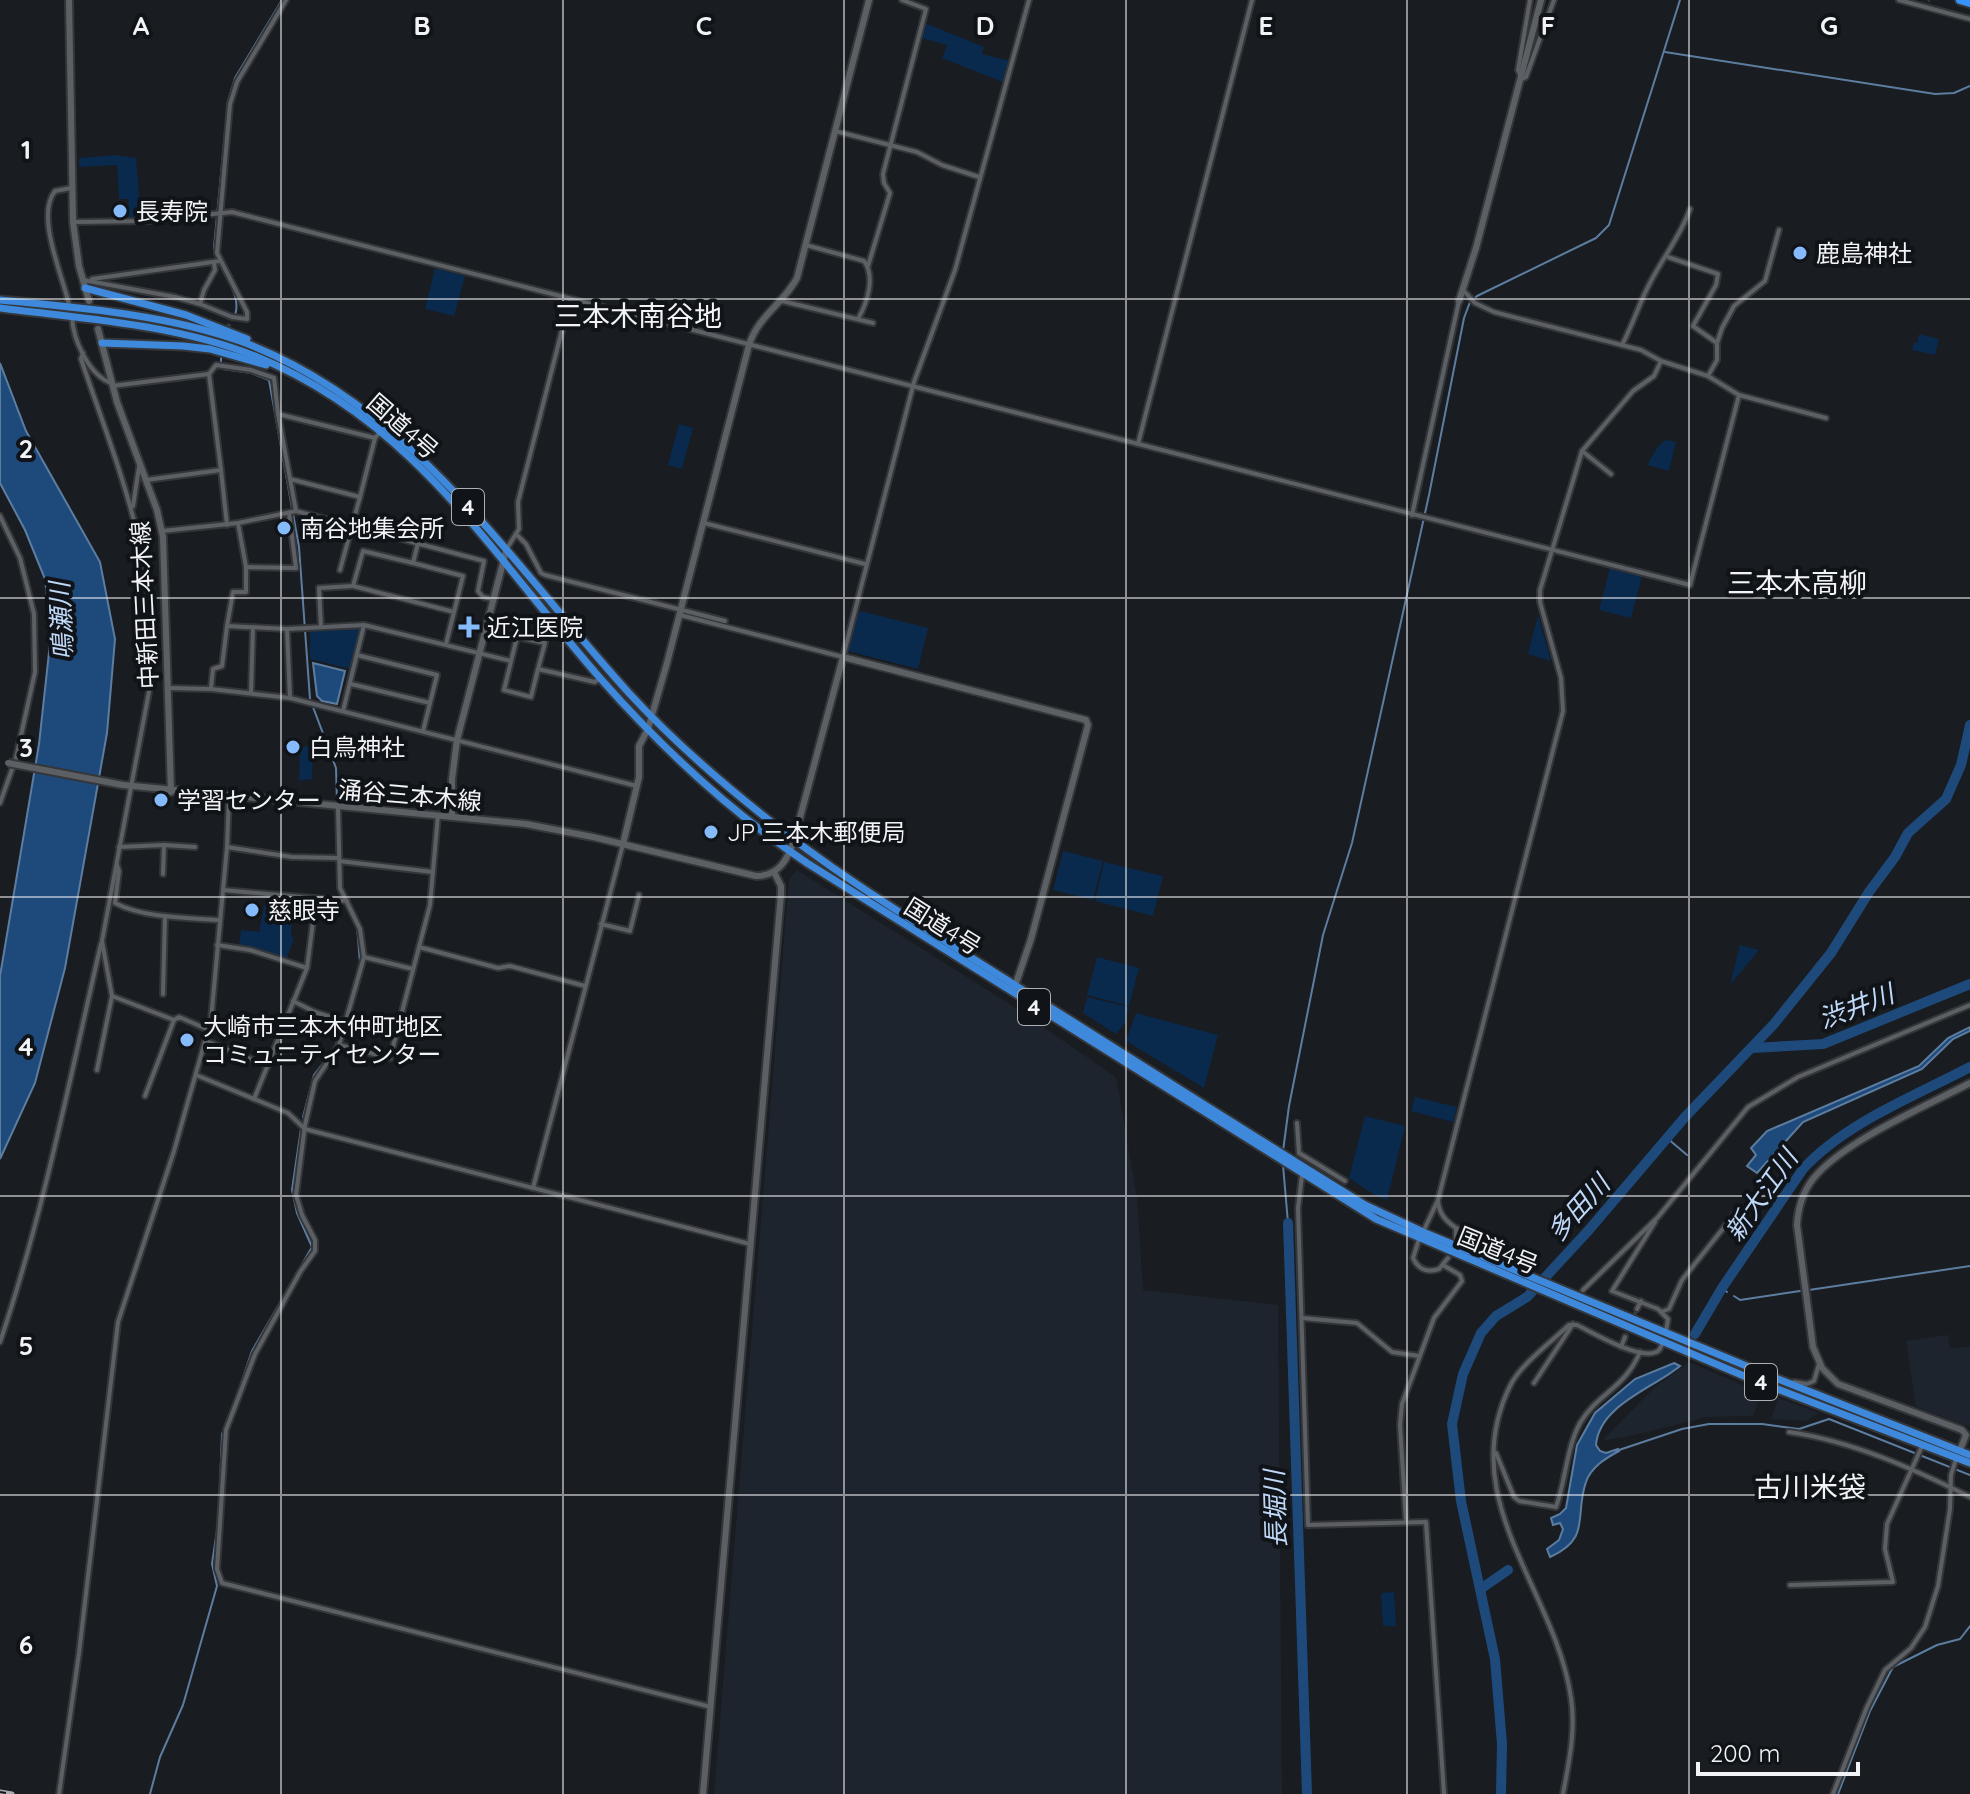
<svg xmlns="http://www.w3.org/2000/svg" width="1970" height="1794" font-family="Quicksand,'Noto Sans JP',sans-serif">
<style>
.built{fill:#1e242d}
.green{fill:#09294d}
.water{fill:#1e4a7b;stroke:#5d7da0;stroke-width:2}
.lines{fill:none;stroke-linecap:round;stroke-linejoin:round}
.stream{stroke:#5d7da0;stroke-width:2}
.river{stroke:#1e4a7b;stroke-width:10}
.minor-tunnel{stroke:#393c40;stroke-width:4;stroke-dasharray:4 2;stroke-linecap:butt}
.minor-casing{stroke:#343639;stroke-width:8}
.tertiary-casing{stroke:#343639;stroke-width:10}
.secondary-casing{stroke:#343639;stroke-width:10}
.trunk-casing{stroke:#343639;stroke-width:11}
.motorway-casing{stroke:#343639;stroke-width:12}
.minor{stroke:#5c6064;stroke-width:4}
.tertiary{stroke:#5c6064;stroke-width:6}
.secondary{stroke:#5c6064;stroke-width:6}
.trunk{stroke:#3e89db;stroke-width:7}
.motorway{stroke:#3793f9;stroke-width:8}
.rail-casing{stroke:#aaadb0;stroke-width:5}
.rail{stroke:#101317;stroke-width:2;stroke-dasharray:6;stroke-linecap:butt}
.secondary-bridge-casing{stroke:#343639;stroke-width:10;stroke-linecap:butt}
.secondary-bridge{stroke:#5c6064;stroke-width:6}
.grid{fill:none;stroke:#f1f3f6;stroke-width:2;stroke-opacity:0.55}
.poi-dot{fill:#86bbfb;stroke:#101317;stroke-width:3}
.labels{text-anchor:middle;dominant-baseline:central;stroke-width:8;stroke-linejoin:round;paint-order:stroke}
.shield{fill:#101317;stroke:#aeb0b3;stroke-width:2}
.shield-label{font-size:22px;font-weight:bold;fill:#f1f3f6}
.poi-label{font-size:24px;fill:#f1f3f6;stroke:#101317;text-anchor:start}
.street-label{font-size:24px;fill:#f1f3f6;stroke:#101317}
.water-label{font-size:26px;font-style:italic;fill:#bfd8f7;stroke:#101317}
.quarter-label{font-size:28px;fill:#f1f3f6;stroke:#101317}
.grid-label{font-size:26px;text-anchor:middle;font-weight:bold;fill:#f1f3f6;stroke:#101317;stroke-width:8;stroke-linejoin:round;paint-order:stroke}
</style>
<rect width="100%" height="100%" fill="#191c20"/>
<g class="built">
<path d="M797 870 1008 1003 1116 1077 1137 1198 1143 1290 1278 1305 1282 1794H714L789 879Z"/>
<path d="M1948 1335 1950 1349 1970 1346V1427L1916 1407 1906 1341Z"/>
<path d="M1689 1362 1761 1393 1753 1416 1707 1417 1635 1435 1602 1441 1656 1386Z"/>
<path d="M1778 1398 1819 1413 1806 1421 1771 1419Z"/>
</g>
<g class="green">
<path d="M925 23 984 47 982 54 1011 61 1005 83 942 58 947 45 921 38Z"/>
<path d="M115 155 136 158 141 218 129 219 128 199H119L117 165 79 167V158Z"/>
<path d="M435 268 465 276 454 316 425 309Z"/>
<path d="M1919 334 1939 339 1935 355 1912 350 1914 343H1917Z"/>
<path d="M679 424 693 428 682 469 668 465Z"/>
<path d="M1666 440 1676 442 1669 471 1647 465 1658 446Z"/>
<path d="M1610 568 1642 576 1631 618 1599 610Z"/>
<path d="M861 611 928 628 918 669 848 651 858 614Z"/>
<path d="M1538 615 1551 661 1528 654Z"/>
<path d="M361 628 351 669 310 659V630Z"/>
<path d="M313 744 312 779 299 781 300 748Z"/>
<path d="M1063 851 1103 861 1093 900 1053 890Z"/>
<path d="M1104 862 1163 876 1153 916 1095 901Z"/>
<path d="M265 902 287 905V917L292 919 291 935 294 938 286 961 239 946 241 930 259 932Z"/>
<path d="M1740 945 1759 950 1730 985Z"/>
<path d="M1097 957 1139 968 1129 1006 1087 995Z"/>
<path d="M1087 997 1129 1007 1125 1023 1116 1034 1083 1013Z"/>
<path d="M1136 1013 1218 1035 1204 1088 1126 1041Z"/>
<path d="M1415 1097 1457 1107 1453 1122 1411 1111Z"/>
<path d="M1365 1116 1405 1126 1387 1200 1376 1196 1349 1178Z"/>
<path d="M1394 1592 1396 1626H1383L1381 1593Z"/>
</g>
<g class="water">
<path d="M0 363 26 431 100 562 115 639 107 733 65 968 35 1083 0 1159V976L39 744 51 634 45 579 25 530 0 483Z"/>
<path d="M313 663 345 671 337 704 322 701 317 696Z"/>
<path d="M1970 1027V1031L1953 1039 1922 1069 1803 1122 1757 1173 1747 1166 1756 1155 1751 1148 1767 1131 1919 1066 1948 1038Z"/>
<path d="M1674 1363 1680 1366C1654 1388 1599 1405 1596 1445L1600 1451 1606 1453 1618 1449 1619 1451C1606 1458 1591 1467 1586 1482 1574 1516 1592 1538 1550 1557L1547 1549 1559 1540 1563 1529 1560 1523 1553 1525 1551 1518 1560 1514 1566 1508 1577 1445 1595 1413 1635 1379Z"/>
</g>
<g class="lines">
<g class="stream">
<path d="M1665 52 1935 94 1954 93 1970 86"/>
<path d="M235 315C243 292 217 271 214 247L228 101 235 78 282 0"/>
<path d="M221 357V363"/>
<path d="M223 369 251 373 269 380 299 547 310 699 336 768 337 803"/>
<path d="M357 926 360 963"/>
<path d="M303 1117 314 1075 334 1049 341 1031"/>
<path d="M1667 1138 1687 1155"/>
<path d="M1283 1151 1289 1106 1323 935 1352 843 1429 495 1464 318 1470 302 1477 296 1596 238 1609 225 1680 0"/>
<path d="M1283 1165 1288 1223"/>
<path d="M1722 1288 1727 1292"/>
<path d="M1809 1290 1970 1266"/>
<path d="M1734 1296 1740 1300 1800 1291"/>
<path d="M238 1392 252 1351 312 1247 297 1213 292 1190 301 1129"/>
<path d="M1616 1451 1682 1429 1709 1424H1762L1799 1429 1829 1419 1970 1475"/>
<path d="M219 1509 222 1434 232 1409"/>
<path d="M150 1794 160 1757 183 1705 217 1586 212 1564 218 1523"/>
<path d="M1838 1794 1870 1711 1893 1667 1937 1645 1960 1639 1970 1626"/>
</g>
<g class="river">
<path d="M1752 1048 1823 1044 1970 984"/>
<path d="M1288 1223 1307 1794"/>
<path d="M1695 1334 1722 1288 1803 1169C1845 1123 1915 1096 1970 1067"/>
<path d="M1482 1588 1508 1570"/>
<path d="M1501 1794 1502 1744 1495 1659 1461 1501 1452 1424 1463 1374 1481 1333 1496 1316 1527 1297 1588 1231 1685 1117 1774 1024 1831 953 1869 892 1895 857 1908 833 1946 799 1961 765 1970 725"/>
</g>
<g class="minor-tunnel">
<path d="M1928 1 1929 0"/>
<path d="M218 356 230 322"/>
<path d="M1625 1337 1637 1309"/>
</g>
<g class="minor-casing">
<g id="minor">
<path d="M1899 0 1970 19"/>
<path d="M1521 76 1518 70 1530 0"/>
<path d="M1522 79 1526 77 1554 0"/>
<path d="M835 131 917 152 942 165 979 177"/>
<path d="M73 222 148 221 232 212 1690 585 1739 395"/>
<path d="M806 245 864 261C876 277 867 303 858 319"/>
<path d="M1668 257 1718 274 1716 285 1693 326 1717 343"/>
<path d="M868 266 890 193 884 183 883 174 926 9 902 0"/>
<path d="M92 279 220 261"/>
<path d="M83 280 175 297 200 304 232 317 247 319V312L217 253 230 104 237 82 286 0"/>
<path d="M1463 290 1475 303 1494 312 1641 350 1661 361 1708 376 1739 395 1826 418"/>
<path d="M782 301 873 323"/>
<path d="M200 304 204 290 215 270 214 263"/>
<path d="M69 305C63 276 35 216 55 191L71 188"/>
<path d="M72 317C73 340 89 375 111 383"/>
<path d="M1622 345C1633 324 1640 301 1651 281 1664 256 1681 235 1690 209"/>
<path d="M83 353 81 359C119 471 158 559 151 681L102 941 112 996 174 1020 179 1017 209 1030"/>
<path d="M1708 376 1717 360V343L1722 328 1734 306 1765 281 1779 230"/>
<path d="M112 386 209 374"/>
<path d="M278 414 375 438"/>
<path d="M1138 444 1252 0"/>
<path d="M1582 451 1611 474"/>
<path d="M221 470 227 525"/>
<path d="M146 480 221 470 209 374 216 365 251 370 274 378 278 414 296 511 352 526 360 497 290 479"/>
<path d="M360 497 375 438 381 431"/>
<path d="M133 506 139 467"/>
<path d="M289 513 296 568 246 567V592H233L227 626 287 629 364 625 511 661"/>
<path d="M1412 515 1459 301"/>
<path d="M0 516 20 558 34 614 35 672 16 758 0 803"/>
<path d="M238 523 246 567"/>
<path d="M704 523 865 564"/>
<path d="M162 531 238 523 296 511"/>
<path d="M516 534 526 544 541 573 545 575 725 621"/>
<path d="M506 550 519 529 518 502 570 299"/>
<path d="M413 563 463 576 446 644"/>
<path d="M340 570 352 526 484 561 478 591 483 597 492 599"/>
<path d="M353 586 454 612"/>
<path d="M680 615 843 657 914 382 955 270 1029 0"/>
<path d="M321 627 319 588 353 586 363 551 413 563 418 543"/>
<path d="M287 629 290 698"/>
<path d="M357 655 437 675 423 731"/>
<path d="M538 669 531 697 504 690 517 637 545 643 538 669 595 682 600 678"/>
<path d="M351 684 430 703"/>
<path d="M168 688 211 689 290 698 637 786"/>
<path d="M211 688 213 669 222 666 227 626"/>
<path d="M251 693 253 627"/>
<path d="M343 711 364 625"/>
<path d="M338 807 340 888 360 929 364 957 339 1045 315 1081 305 1125 296 1195 302 1215 315 1240V1251L300 1272 255 1354 226 1430 217 1569 222 1583 711 1707"/>
<path d="M119 847 164 845 195 847"/>
<path d="M227 847 292 857 339 858"/>
<path d="M339 861 433 872"/>
<path d="M117 865 119 871 115 903C143 918 188 918 219 920"/>
<path d="M163 874 164 845"/>
<path d="M223 890 347 901"/>
<path d="M601 924 630 931 639 895"/>
<path d="M217 945 250 950 307 968"/>
<path d="M419 947 498 968 510 966 585 986"/>
<path d="M364 957 413 969"/>
<path d="M163 994 165 917"/>
<path d="M293 1001 315 1012 346 1022"/>
<path d="M206 1041 268 1066"/>
<path d="M339 1045 390 1058 430 905 438 815"/>
<path d="M97 1070 112 996"/>
<path d="M196 1075 288 1113 305 1129 750 1244"/>
<path d="M145 1096 174 1020"/>
<path d="M254 1099 307 968 316 899"/>
<path d="M1297 1123 1299 1153 1345 1181"/>
<path d="M1302 1175 1298 1208 1308 1525 1426 1522 1444 1794"/>
<path d="M533 1188 623 844"/>
<path d="M1438 1201C1439 1214 1446 1221 1456 1228V1239"/>
<path d="M1655 1222 1612 1291 1658 1309 1668 1319 1666 1331"/>
<path d="M1456 1228 1503 1249"/>
<path d="M1423 1232 1438 1200 1563 711 1561 678 1540 602V590L1582 451 1633 391 1654 376 1661 361"/>
<path d="M1419 1239 1413 1258C1418 1269 1427 1273 1439 1269L1448 1258"/>
<path d="M1583 1290 1658 1217 1748 1107 1798 1077 1970 1005"/>
<path d="M1637 1309 1641 1301"/>
<path d="M1661 1312 1669 1309 1682 1280 1737 1211"/>
<path d="M1302 1318 1357 1323 1392 1352 1419 1356"/>
<path d="M0 1342C44 1212 70 1077 101 944"/>
<path d="M1621 1347 1625 1337"/>
<path d="M1794 1382 1807 1384 1814 1381 1819 1364"/>
<path d="M1534 1383 1573 1324"/>
<path d="M1789 1432C1852 1441 1914 1469 1970 1497"/>
<path d="M1494 1453H1496L1514 1497 1519 1501 1556 1507C1566 1480 1566 1449 1580 1423 1597 1394 1625 1388 1640 1352"/>
<path d="M1406 1521 1400 1425 1402 1404 1434 1318 1462 1281 1460 1275 1443 1265"/>
<path d="M1790 1585 1893 1582 1885 1549 1887 1524 1923 1444"/>
<path d="M59 1794 79 1653 118 1322 174 1151 211 1020 227 847 229 796"/>
<path d="M1563 1794C1569 1762 1576 1730 1571 1698 1556 1591 1454 1500 1510 1386 1520 1365 1552 1341 1569 1325H1577C1593 1333 1639 1360 1656 1352 1660 1351 1662 1345 1663 1341"/>
<path d="M1833 1794 1867 1707 1885 1670 1911 1648 1925 1627 1938 1586 1950 1509 1951 1475 1956 1459"/>
</g>
</g>
<g class="tertiary-casing">
<g id="tertiary">
<path d="M1459 301 1476 248 1541 0"/>
<path d="M452 816V779L457 740 506 551"/>
<path d="M794 840 843 657 1086 720 1088 725 1031 939 1014 989"/>
<path d="M623 844 639 777V746L648 729 667 663 749 345C758 316 784 303 797 278L869 0"/>
<path d="M1960 1450 1966 1435 1962 1430 1838 1384 1822 1368 1813 1347 1797 1225C1798 1208 1802 1193 1813 1179 1842 1142 1926 1106 1970 1083"/>
<path d="M703 1794 781 894V886L774 872"/>
</g>
</g>
<g class="secondary-casing">
<g id="secondary">
<path d="M69 0 73 222 79 266 89 301"/>
<path d="M98 329 117 402 157 510 163 537 171 792"/>
<path d="M123 785 526 824 593 837 756 876C779 876 788 859 794 840"/>
</g>
</g>
<g class="trunk-casing">
<g id="trunk">
<path d="M85 288 186 315 247 339"/>
<path d="M0 300C80 308 164 314 240 341 411 404 511 563 628 692 670 738 717 779 765 817 839 877 922 926 1002 977 1123 1053 1243 1130 1365 1205L1423 1232 1768 1375 1970 1455"/>
<path d="M0 308C85 319 174 324 255 356 415 421 492 555 600 678 661 747 730 812 807 863L1376 1219 1751 1379 1970 1463"/>
<path d="M102 343 183 346 210 349 266 365"/>
</g>
</g>
<g class="motorway-casing">
<path id="motorway" d="M1960 0 1970 3"/>
</g>
<use href="#minor" class="minor"/>
<use href="#tertiary" class="tertiary"/>
<use href="#secondary" class="secondary"/>
<use href="#trunk" class="trunk"/>
<use href="#motorway" class="motorway"/>
<g class="rail-casing">
<path id="rail" d="M0 1792 12 1794"/>
</g>
<use href="#rail" class="rail"/>
<g class="secondary-bridge-casing">
<path id="secondary-bridge" d="M8 763 123 785"/>
</g>
<use href="#secondary-bridge" class="secondary-bridge"/>
</g>
<path class="grid" d="M281 0V1794M563 0V1794M844 0V1794M1126 0V1794M1407 0V1794M1689 0V1794M0 299H1970M0 598H1970M0 897H1970M0 1196H1970M0 1495H1970"/>
<g class="poi-dot">
<circle cx="120" cy="211" r="8"/>
<circle cx="1800" cy="253" r="8"/>
<circle cx="284" cy="528" r="8"/>
<path d="M465 615h8v8h8v8h-8v8h-8v-8h-8v-8h8z"/>
<circle cx="293" cy="747" r="8"/>
<circle cx="161" cy="800" r="8"/>
<circle cx="711" cy="832" r="8"/>
<circle cx="252" cy="910" r="8"/>
<circle cx="187" cy="1040" r="8"/>
</g>
<g class="labels">
<g class="shield">
<rect x="452" y="489" width="32" height="36" rx="6"/>
<rect x="1018" y="989" width="32" height="36" rx="6"/>
<rect x="1745" y="1364" width="32" height="36" rx="6"/>
</g>
<g class="shield-label">
<text x="468" y="507">4</text>
<text x="1034" y="1007">4</text>
<text x="1761" y="1382">4</text>
</g>
<g class="poi-label">
<text x="136" y="211">長寿院</text>
<text x="1816" y="253">鹿島神社</text>
<text x="300" y="528">南谷地集会所</text>
<text x="487" y="627">近江医院</text>
<text x="309" y="747">白鳥神社</text>
<text x="177" y="800">学習センター</text>
<text x="727" y="832">JP 三本木郵便局</text>
<text x="268" y="910">慈眼寺</text>
<text x="203" y="1026">大崎市三本木仲町地区<tspan x="203" dy="28">コミュニティセンター</tspan></text>
</g>
<g class="street-label">
<text transform="translate(403 426) rotate(41)">国道4号</text>
<text transform="translate(144 605) rotate(-93)">中新田三本木線</text>
<text transform="translate(410 795) rotate(5)">涌谷三本木線</text>
<text transform="translate(943 926) rotate(32)">国道4号</text>
<text transform="translate(1498 1250) rotate(22)">国道4号</text>
</g>
<g class="water-label">
<text transform="translate(61 621) rotate(-93)">鳴瀬川</text>
<text transform="translate(1856 1006) rotate(-21)">渋井川</text>
<text transform="translate(1761 1195) rotate(-55)">新大江川</text>
<text transform="translate(1578 1208) rotate(-48)">多田川</text>
<text transform="translate(1275 1509) rotate(-92)">長堀川</text>
</g>
<g class="quarter-label">
<text x="638" y="315">三本木南谷地</text>
<text x="1797" y="582">三本木高柳</text>
<text x="1810" y="1486">古川米袋</text>
</g>
</g>
<g class="grid-label">
<text x="141" y="35">A</text>
<text x="422" y="35">B</text>
<text x="704" y="35">C</text>
<text x="985" y="35">D</text>
<text x="1266" y="35">E</text>
<text x="1548" y="35">F</text>
<text x="1829" y="35">G</text>
<text x="26" y="159">1</text>
<text x="26" y="458">2</text>
<text x="26" y="757">3</text>
<text x="26" y="1056">4</text>
<text x="26" y="1355">5</text>
<text x="26" y="1654">6</text>
</g>
<path d="M1698 1762v12h160v-12" fill="none" stroke="#f1f3f6" stroke-width="4"/>
<text x="1710" y="1762" font-size="24" fill="#f1f3f6" stroke="#101317" stroke-width="6" paint-order="stroke">200 m</text>
</svg>
